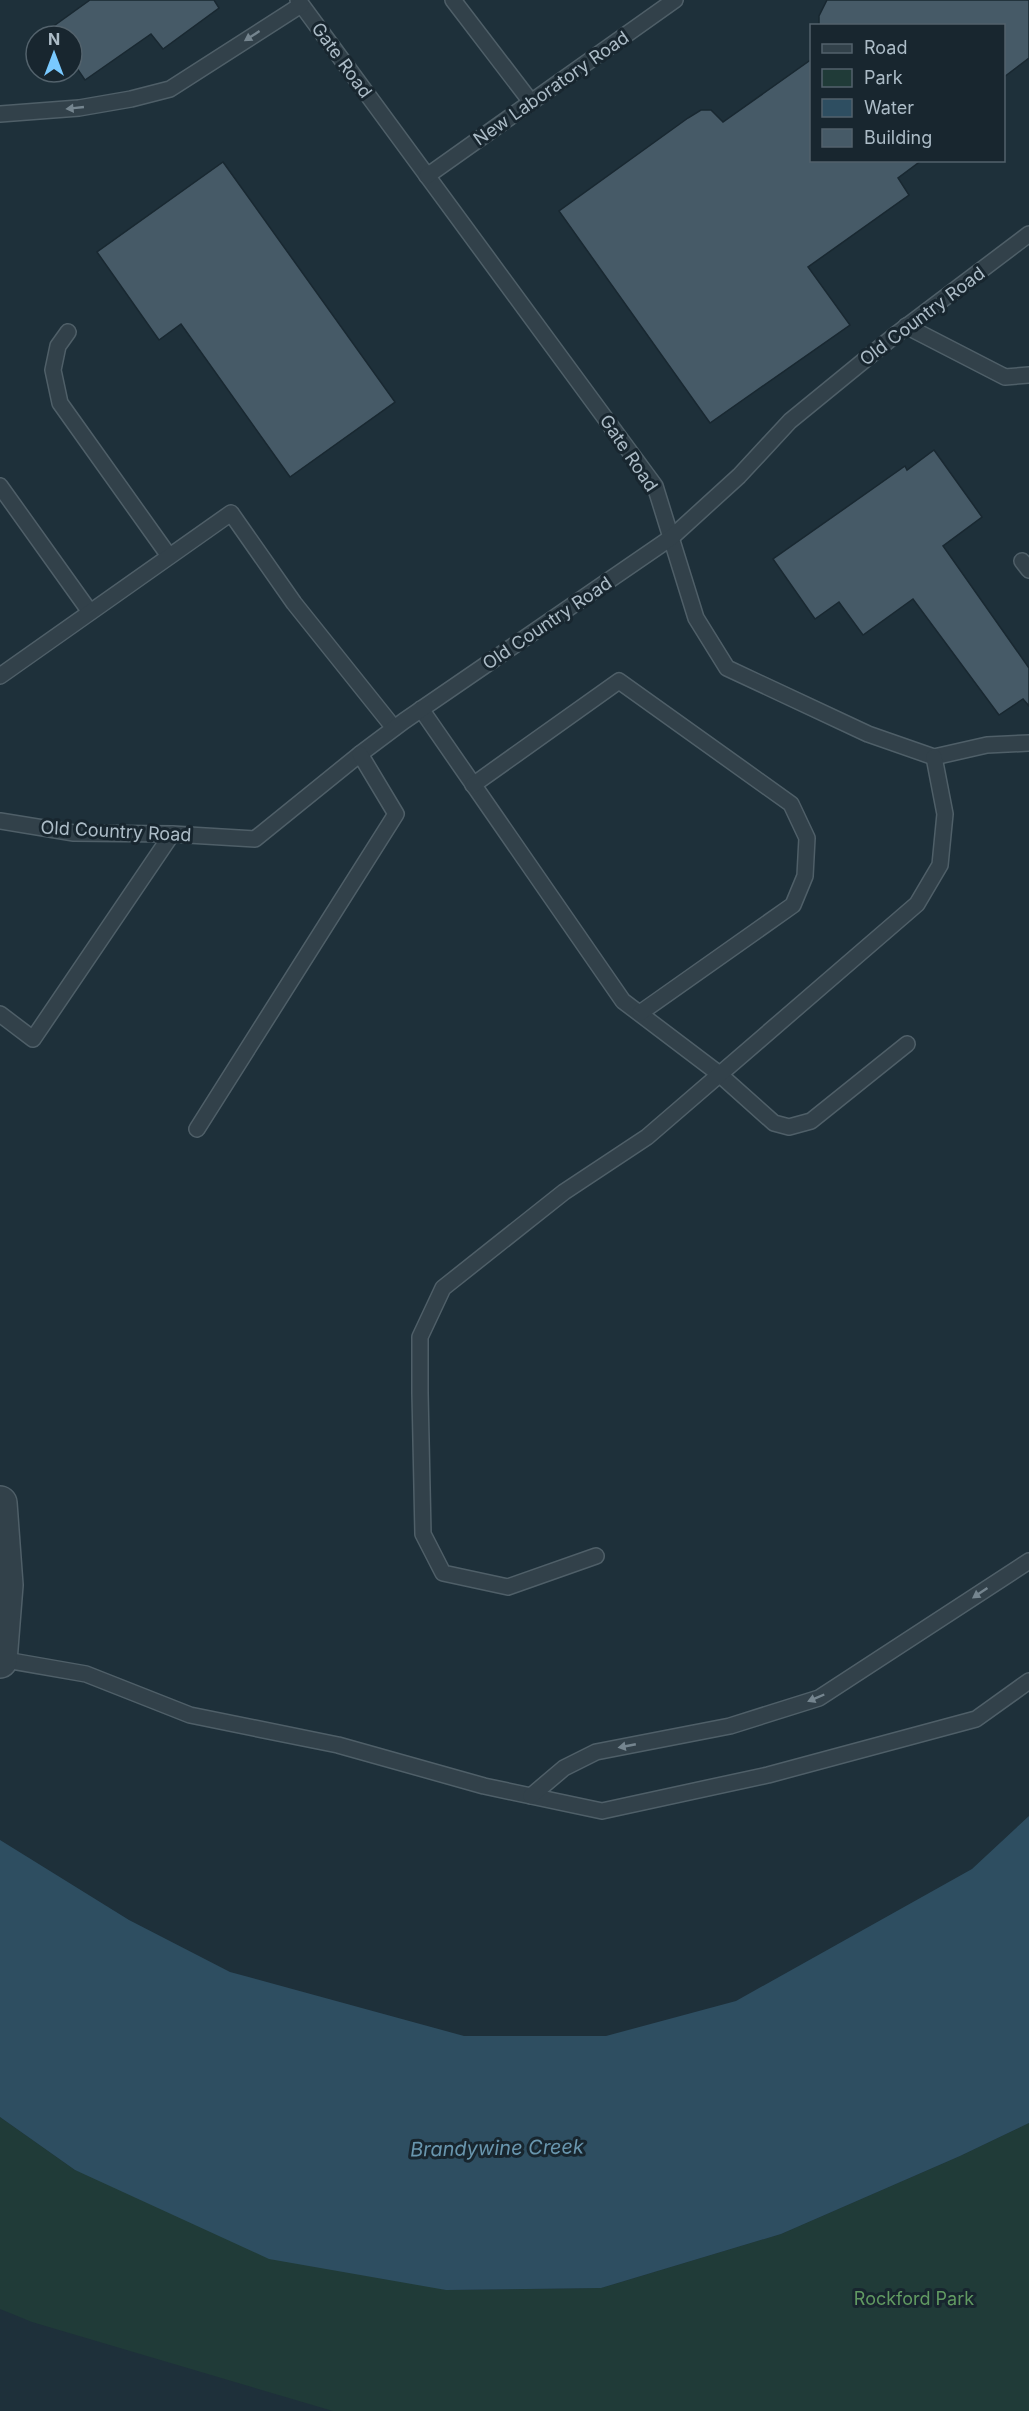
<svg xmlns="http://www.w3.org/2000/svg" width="1029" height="2411" font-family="Inter,sans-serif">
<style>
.green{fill:#203b38}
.water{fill:#2e4e61}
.building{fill:#465a67;stroke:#192831;stroke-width:1.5}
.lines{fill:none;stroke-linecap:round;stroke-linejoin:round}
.service-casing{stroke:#4f5f68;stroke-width:18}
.tertiary-casing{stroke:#4f5f68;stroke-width:36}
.service{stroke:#32414a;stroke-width:15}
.tertiary{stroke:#32414a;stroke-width:33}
.oneway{fill:#75858f}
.labels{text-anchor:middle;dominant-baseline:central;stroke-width:6;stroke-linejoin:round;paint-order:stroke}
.street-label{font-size:18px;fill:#acbcc7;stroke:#18262f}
.park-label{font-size:18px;fill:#619a62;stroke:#18262f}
.water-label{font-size:20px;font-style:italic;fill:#6996ae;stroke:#18262f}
</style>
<rect width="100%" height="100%" fill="#1e303a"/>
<path class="green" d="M0 2117 75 2170 446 2290 601 2288 781 2234 960 2156 1029 2123V2411H333L32 2322 0 2309Z"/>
<path class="water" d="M1029 1816V2123L960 2156 781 2234 601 2288 446 2290 269 2259 75 2170 0 2117V1840L129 1920 230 1972 464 2036H606L736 2001 972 1869Z"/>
<g class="building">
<path d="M90 0H214L219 8 163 49 151 34 85 80 72 61V36H56L51 28Z"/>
<path d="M827 0H1029V58L1004 77V26H819V16Z"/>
<path d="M812 59V160H922L898 178 909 195 808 267 850 325 710 423 559 211 688 118 701 110H711L723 122Z"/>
<path d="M223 162 395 402 290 477 181 324 159 340 97 252Z"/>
<path d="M934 450 982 517 943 546 1029 668V706L1023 699 999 715 913 599 863 635 839 602 815 619 773 559 905 466 907 470Z"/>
</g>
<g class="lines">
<g class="service-casing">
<g id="service">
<path d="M298 0 655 486 696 618 727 668 868 734 934 757 987 745 1029 743"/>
<path d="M453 0 531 102"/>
<path d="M0 114 79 108 131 99 170 89 301 5"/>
<path d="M427 176 675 0"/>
<path d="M906 326 1005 377 1029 375"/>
<path d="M68 332 58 346 53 370 60 403 169 556"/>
<path d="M0 486 90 612"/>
<path d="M1022 561 1029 570"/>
<path d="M0 676 231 513 294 603 394 728"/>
<path d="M421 709 623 1001 718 1073 774 1123 789 1127 811 1121 907 1044"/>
<path d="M473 785 619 681 791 804 807 838 805 876 793 905 640 1013"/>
<path d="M0 821 74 833 172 834 255 839 360 754 404 721 672 537 739 476 790 421 894 336 1029 234"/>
<path d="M0 1014 33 1039 172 834"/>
<path d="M197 1129 396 814 360 754"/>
<path d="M596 1556 508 1587 443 1573 423 1534 420 1393V1337L443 1288 564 1192 647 1137 917 904 940 865 945 814 934 757"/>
<path d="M0 1659 86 1674 190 1715 338 1745 484 1786 602 1811 768 1775 976 1719 1029 1681"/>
<path d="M531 1796 564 1768 596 1752 730 1726 819 1698 1029 1561"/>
</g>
</g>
<g class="tertiary-casing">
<path id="tertiary" d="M0 1503 6 1585 0 1661"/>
</g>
<use href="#service" class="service"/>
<use href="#tertiary" class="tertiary"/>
</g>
<defs><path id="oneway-solid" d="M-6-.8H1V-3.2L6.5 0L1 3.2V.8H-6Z" transform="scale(1.5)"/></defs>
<g class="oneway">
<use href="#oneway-solid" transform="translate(252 36) rotate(147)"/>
<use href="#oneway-solid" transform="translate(75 108) rotate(174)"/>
<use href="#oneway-solid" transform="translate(980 1593) rotate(146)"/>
<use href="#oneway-solid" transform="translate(816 1698) rotate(157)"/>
<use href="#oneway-solid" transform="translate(627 1746) rotate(169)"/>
</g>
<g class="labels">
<g class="street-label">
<text transform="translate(342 60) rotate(54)">Gate Road</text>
<text transform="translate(551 88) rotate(-35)">New Laboratory Road</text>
<text transform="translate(922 316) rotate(-37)">Old Country Road</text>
<text transform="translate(629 453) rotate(56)">Gate Road</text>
<text transform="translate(547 623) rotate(-34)">Old Country Road</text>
<text transform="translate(116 831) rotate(3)">Old Country Road</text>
</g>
<g class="park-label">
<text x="914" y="2298">Rockford Park</text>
</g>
<g class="water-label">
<text transform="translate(497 2148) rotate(-1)">Brandywine Creek</text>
</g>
</g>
<rect x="810" y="24" width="195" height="138" fill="#18262f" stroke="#53626c" stroke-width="1.5"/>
<rect x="822" y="44" width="30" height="9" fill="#32414a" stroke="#53626c" stroke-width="1.5"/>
<text x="864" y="54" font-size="18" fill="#acbcc7">Road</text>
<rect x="822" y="69" width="30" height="18" fill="#203b38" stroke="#53626c" stroke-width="1.5"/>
<text x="864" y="84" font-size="18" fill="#acbcc7">Park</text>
<rect x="822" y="99" width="30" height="18" fill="#2e4e61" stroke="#53626c" stroke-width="1.5"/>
<text x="864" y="114" font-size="18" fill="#acbcc7">Water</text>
<rect x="822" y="129" width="30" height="18" fill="#465a67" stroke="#53626c" stroke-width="1.5"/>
<text x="864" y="144" font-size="18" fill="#acbcc7">Building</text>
<g transform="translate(54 54)"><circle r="28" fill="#18262f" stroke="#53626c" stroke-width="1.5"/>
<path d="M0-4.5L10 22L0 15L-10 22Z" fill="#79c9ff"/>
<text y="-9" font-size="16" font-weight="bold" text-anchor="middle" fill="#acbcc7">N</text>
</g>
</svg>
